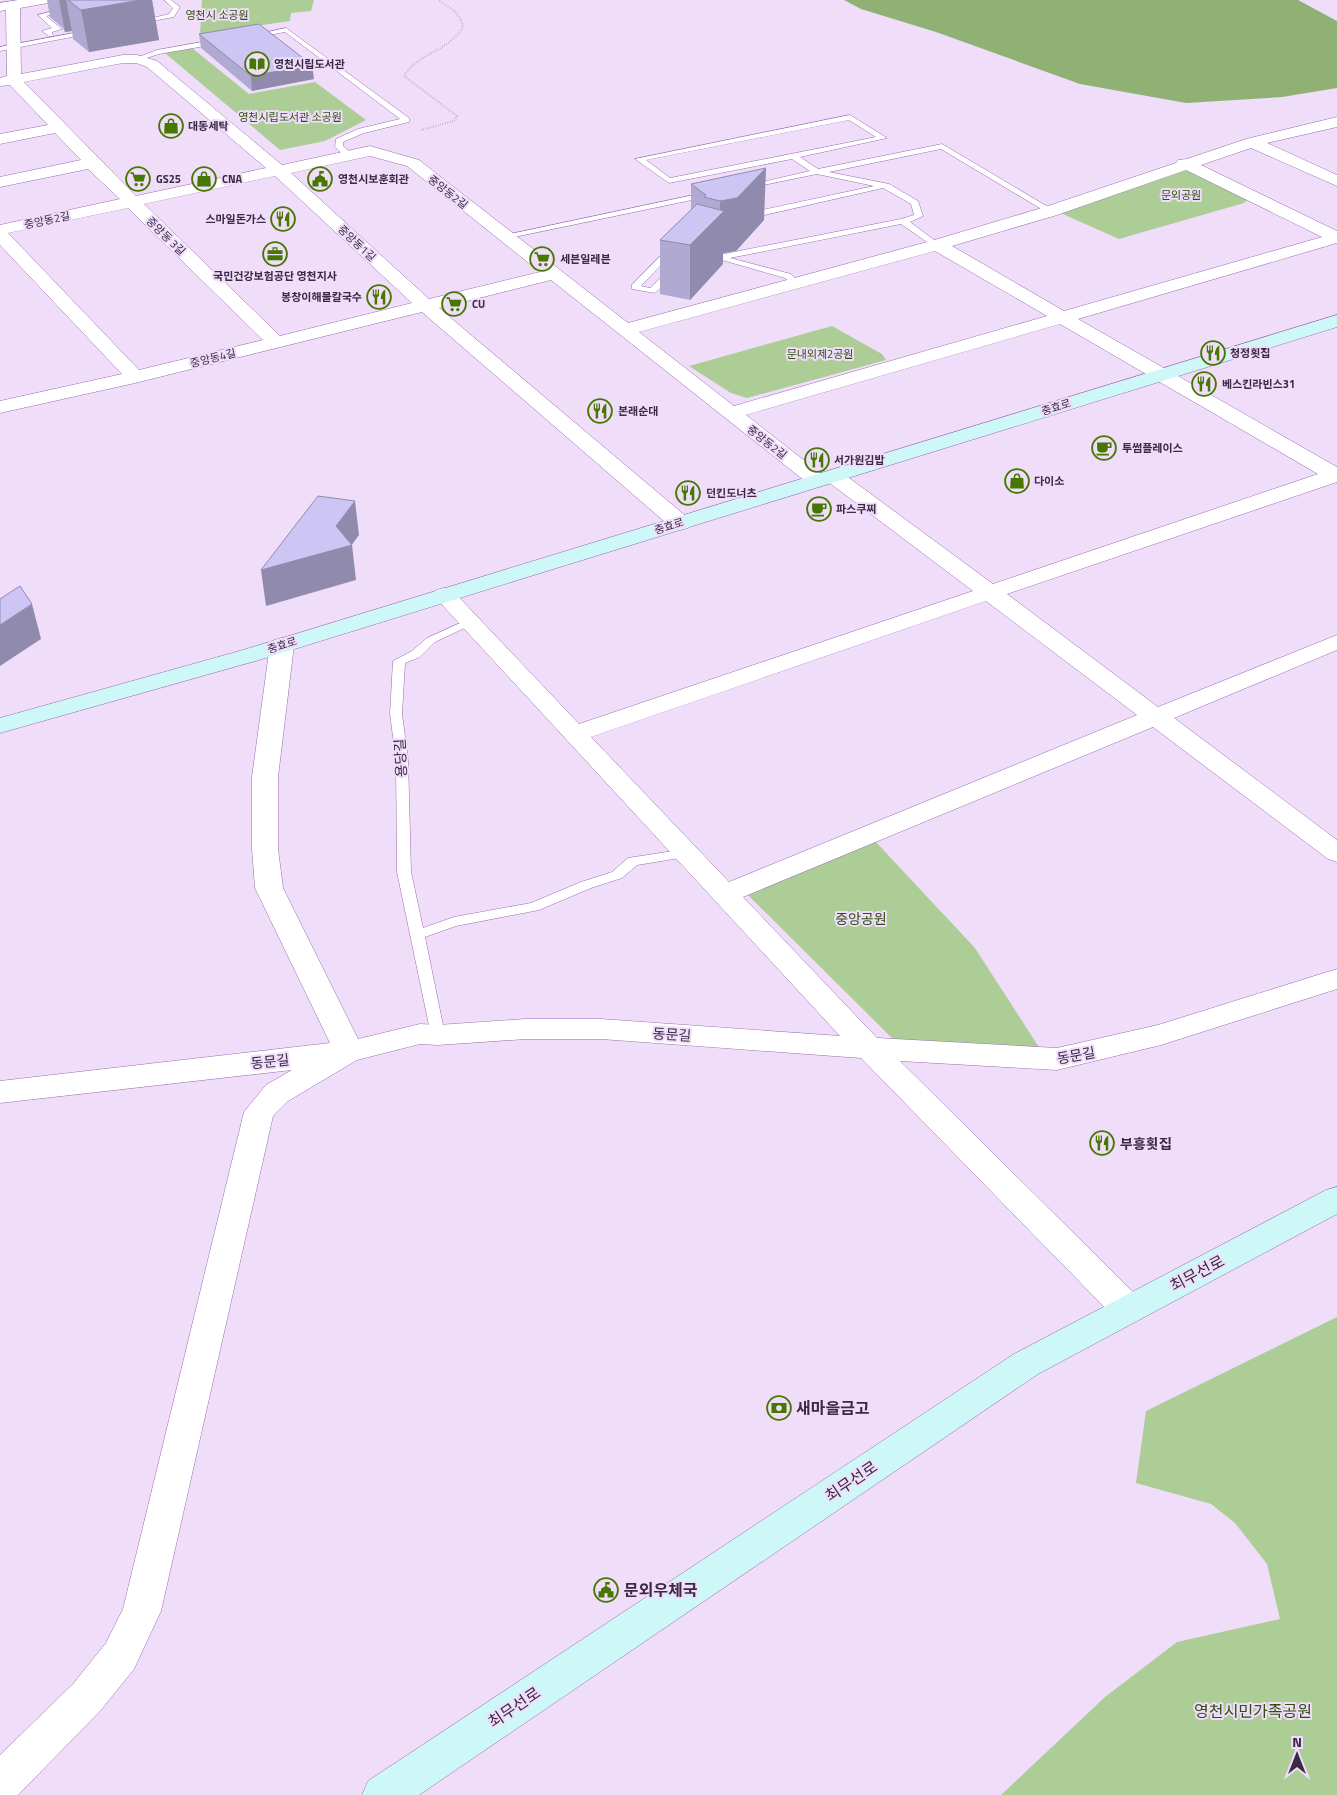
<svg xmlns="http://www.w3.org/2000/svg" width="1337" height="1795" font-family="'Titillium Web','Noto Sans KR',sans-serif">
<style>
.green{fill:#adcd96}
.forest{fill:#8fb174}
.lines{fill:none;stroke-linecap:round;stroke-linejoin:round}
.lane-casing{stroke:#996eb2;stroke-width:1}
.street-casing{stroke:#996eb2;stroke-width:1}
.secondary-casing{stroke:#996eb2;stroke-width:1}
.path{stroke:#9f8daa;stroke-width:2;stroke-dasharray:0.5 2;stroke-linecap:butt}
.lane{fill:#fff;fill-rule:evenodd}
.street{fill:#fff;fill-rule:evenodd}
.secondary{fill:#cef8f7;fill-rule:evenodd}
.wall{fill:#b0aad3}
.shaded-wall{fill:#908bac}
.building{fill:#cdc6f5;stroke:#908bac}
.labels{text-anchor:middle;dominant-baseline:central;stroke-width:4;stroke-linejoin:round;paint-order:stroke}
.far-park-label{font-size:11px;fill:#2f4f0d;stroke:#efddfa}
.far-poi-label{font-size:11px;font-weight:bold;fill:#3b2945;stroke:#efddfa;text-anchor:start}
.far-street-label{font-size:11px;fill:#3b2945;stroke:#efddfa}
.street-label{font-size:14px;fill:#3b2945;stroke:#efddfa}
.park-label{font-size:14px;fill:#2f4f0d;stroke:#efddfa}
.poi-label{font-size:14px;font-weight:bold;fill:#3b2945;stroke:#efddfa;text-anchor:start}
.near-street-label{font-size:16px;fill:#3b2945;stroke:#efddfa}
.near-poi-label{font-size:16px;font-weight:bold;fill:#3b2945;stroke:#efddfa;text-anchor:start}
.near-park-label{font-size:16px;fill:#2f4f0d;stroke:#efddfa}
</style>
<rect width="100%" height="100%" fill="#efddfa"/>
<g class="green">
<path d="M202 0H314L311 11 291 13 290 21 200 34Z"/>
<path d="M192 48 249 94 315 82 366 120 325 141 280 150 165 53Z"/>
<path d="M1183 167 1247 200 1244 203 1119 239 1056 211Z"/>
<path d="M832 326 882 354 886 360 747 398 731 393 689 366Z"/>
<path d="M873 839 975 948 1044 1055 901 1047 746 893Z"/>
<path d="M1337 1317V1795H1001L1105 1697 1177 1642 1280 1619 1267 1564 1235 1523 1211 1504 1136 1483 1146 1411Z"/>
</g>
<path class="forest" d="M844 0H1298L1337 21V88L1282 97 1186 103 1080 84 936 32 861 9Z"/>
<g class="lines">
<g class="lane-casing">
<g id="lane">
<path d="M164 0H171L180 7 174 17 136 24V22L169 14 173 8Z"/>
<path d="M68 7 70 10 46 16 62 29 52 32 53 36H49L42 31 52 28 38 15Z"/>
<path d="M286 28 409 118V122L364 133 343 142V146L354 156 347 158 335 147 336 139 358 129 400 119 285 32 253 38 249 36Z"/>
<path d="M90 30 92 33 0 51V47Z"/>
<path d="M219 39 222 43 159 54 137 61 133 59 157 50Z"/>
<path d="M850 115 887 138 800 157 818 169 942 144 1055 211 1048 213 941 149 829 172 889 184 918 201 923 216 910 222 941 245 934 247 901 224 730 258 791 274 800 284 796 287 785 278 701 254 705 251 719 255 901 219 914 215 911 204 883 188 747 219 743 216 744 214 874 186 817 174 749 188 745 186 810 171 792 159 669 183 635 159ZM849 120 876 137 670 178 646 160Z"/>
<path d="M708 192 712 194 711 196 505 239 501 236Z"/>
<path d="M671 245 678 247 641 286 650 288 671 268H677V272L655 293 632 289V285Z"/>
<path d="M469 619 473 620V624L435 642 420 657 405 663 402 714 408 759 411 872 423 928 454 917 531 903 581 882 612 872 628 858 686 849 693 853 686 857 637 865 622 878 591 888 539 910 456 926 425 937 445 1035 443 1039H433L431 1035 397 872 396 759 390 714 393 661 412 651 427 638Z"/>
</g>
</g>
<g class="street-casing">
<path id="street" d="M18 0H50L48 3 20 8 21 74 123 55H137L157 61 282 165 370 146 419 160 628 323 931 241 1045 207 1176 163 1178 160 1187 159 1246 139 1337 117V127L1267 143 1337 175V186L1251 148 1201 165 1337 231V243L1078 319 1337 467V482L1007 594 1158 707 1337 635V650L1174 718 1337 840V862L1328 859 1153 727 743 897 877 1038 1057 1048 1158 1025 1337 969V989L1161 1045 1057 1070 900 1061 1140 1299 1145 1309 1140 1319 1128 1323 1116 1319 861 1058 601 1039H526L438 1045 420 1044 357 1060 288 1101 273 1116 161 1611 134 1669 101 1710 18 1795H0V1755L73 1684 106 1643 123 1609 244 1112 266 1085 292 1070 0 1103V1081L330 1043 255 888 252 849V777L270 645 274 640 282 638 290 640 294 645 278 777V849L283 888 358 1039 420 1024 438 1025 526 1019H601L840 1036 433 595 436 590 444 588 452 590 579 724 973 591 827 481 824 485 817 487 810 485 551 280 439 308 688 518 691 523 688 528 680 530 672 528 422 312 135 383 0 413V401L122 374 0 245V225L120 199 88 169 0 187V177L81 160 55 133 0 144V134L48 125 10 85 0 86V78L7 76 6 10 0 11V3ZM123 63H136L147 67 266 168 136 196 24 82ZM370 156 407 166 540 272 429 299 291 173ZM1186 170 1322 237 1064 311 952 246 1057 215ZM275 176 412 303 280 336 144 204ZM128 208 263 340 139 370 8 233ZM935 251 1047 316 734 406 639 332ZM1060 324 1318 474 993 584 841 472 834 470 827 472 824 476 746 415ZM986 601 1137 715 729 882 591 737Z"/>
</g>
<g class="secondary-casing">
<g id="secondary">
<path d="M1337 315V327L259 660 0 733V718L243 650Z"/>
<path d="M1337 1187V1214L1038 1374 419 1795H362L368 1781 1014 1354 1326 1190Z"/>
</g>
</g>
<path class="path" d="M421 130 454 121 457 116 404 76C418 53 449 51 463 27 461 13 449 7 438 0"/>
<use href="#lane" class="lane"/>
<use href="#street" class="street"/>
<use href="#secondary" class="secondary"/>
</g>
<g class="wall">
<path d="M47 0H152L159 40 89 52 73 39 72 31 65 32 63 28 50 17Z"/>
<path d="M199 34 314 79 252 91 201 48Z"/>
<path d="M691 184 764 220 736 251 723 253V264L690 300 660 294V240L691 210Z"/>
</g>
<g class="shaded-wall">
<path d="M59 0H66L72 31 65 32Z"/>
<path d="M141 0H152L159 40 89 52 81 10Z"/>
<path d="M312 65 314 79 252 91 251 76Z"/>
<path d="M766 168 764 220 736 251 723 253V264L690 300V245L720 215V201Z"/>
<path d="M355 501 359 535 351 546 352 545 356 580 266 606 261 570 336 526Z"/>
<path d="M32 604 41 639 0 666V625Z"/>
</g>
<g class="building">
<path d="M68 0H141L81 10Z"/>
<path d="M259 24 312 65 251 76 199 34Z"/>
<path d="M766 168 737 198 720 201 704 197 706 195 691 184Z"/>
<path d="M697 204 724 211 690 245 660 240Z"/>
<path d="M318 496 355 501 336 526 352 545 261 570Z"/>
<path d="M20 586 32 604 0 625V599Z"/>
</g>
<defs>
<g id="library-ring" transform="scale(1.25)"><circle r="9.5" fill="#efddfa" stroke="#467800" stroke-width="1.5"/><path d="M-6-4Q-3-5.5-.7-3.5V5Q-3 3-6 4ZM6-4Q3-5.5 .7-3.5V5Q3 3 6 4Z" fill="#467800"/></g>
<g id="shop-ring" transform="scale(1.25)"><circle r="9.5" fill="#efddfa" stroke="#467800" stroke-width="1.5"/><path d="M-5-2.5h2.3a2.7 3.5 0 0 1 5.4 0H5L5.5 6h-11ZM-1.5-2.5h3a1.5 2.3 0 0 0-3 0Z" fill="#467800"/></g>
<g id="supermarket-ring" transform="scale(1.25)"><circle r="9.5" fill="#efddfa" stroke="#467800" stroke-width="1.5"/><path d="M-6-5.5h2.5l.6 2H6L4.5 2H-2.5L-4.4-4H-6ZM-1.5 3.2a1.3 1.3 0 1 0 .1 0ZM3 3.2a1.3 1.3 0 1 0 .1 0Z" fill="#467800"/></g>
<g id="civic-ring" transform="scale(1.25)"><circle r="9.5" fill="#efddfa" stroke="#467800" stroke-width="1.5"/><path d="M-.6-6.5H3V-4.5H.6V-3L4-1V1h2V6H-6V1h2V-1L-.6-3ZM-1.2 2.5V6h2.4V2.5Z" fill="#467800"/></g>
<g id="restaurant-ring" transform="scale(1.25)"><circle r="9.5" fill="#efddfa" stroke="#467800" stroke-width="1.5"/><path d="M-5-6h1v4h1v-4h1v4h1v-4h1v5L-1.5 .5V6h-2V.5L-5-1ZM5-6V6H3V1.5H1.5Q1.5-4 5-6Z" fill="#467800"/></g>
<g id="office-ring" transform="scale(1.25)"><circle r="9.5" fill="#efddfa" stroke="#467800" stroke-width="1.5"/><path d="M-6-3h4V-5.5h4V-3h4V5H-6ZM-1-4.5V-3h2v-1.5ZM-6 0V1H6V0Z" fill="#467800"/></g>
<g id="cafe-ring" transform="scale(1.25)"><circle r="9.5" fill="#efddfa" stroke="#467800" stroke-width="1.5"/><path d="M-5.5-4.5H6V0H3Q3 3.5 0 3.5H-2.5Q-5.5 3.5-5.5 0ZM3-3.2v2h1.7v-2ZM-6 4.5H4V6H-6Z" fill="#467800"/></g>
<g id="bank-ring" transform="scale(1.25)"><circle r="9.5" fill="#efddfa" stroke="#467800" stroke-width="1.5"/><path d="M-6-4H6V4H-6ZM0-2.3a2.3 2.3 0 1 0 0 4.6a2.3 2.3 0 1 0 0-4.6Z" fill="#467800"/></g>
</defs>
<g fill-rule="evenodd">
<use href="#library-ring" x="257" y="64"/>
<use href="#shop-ring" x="171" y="126"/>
<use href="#supermarket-ring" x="138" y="179"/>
<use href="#shop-ring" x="204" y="179"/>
<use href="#civic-ring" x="320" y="179"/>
<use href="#restaurant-ring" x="283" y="219"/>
<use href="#office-ring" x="275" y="254"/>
<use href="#supermarket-ring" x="542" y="259"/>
<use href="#restaurant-ring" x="379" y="297"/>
<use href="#supermarket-ring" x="454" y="304"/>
<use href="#restaurant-ring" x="1213" y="353"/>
<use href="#restaurant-ring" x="1204" y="384"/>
<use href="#restaurant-ring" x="600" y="411"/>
<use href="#cafe-ring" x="1104" y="448"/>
<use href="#restaurant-ring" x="817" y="460"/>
<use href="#shop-ring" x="1017" y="481"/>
<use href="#restaurant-ring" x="688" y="493"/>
<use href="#cafe-ring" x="819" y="509"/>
<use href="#restaurant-ring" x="1102" y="1143"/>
<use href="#bank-ring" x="779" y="1408"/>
<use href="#civic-ring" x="606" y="1590"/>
</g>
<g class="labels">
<g class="far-park-label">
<text x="217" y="15">영천시 소공원</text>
<text x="290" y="117">영천시립도서관 소공원</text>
<text x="1181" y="195">문외공원</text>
<text x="820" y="354">문내외제2공원</text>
</g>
<g class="far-poi-label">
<text x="274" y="64">영천시립도서관</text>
<text x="188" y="126">대동세탁</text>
<text x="156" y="179">GS25</text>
<text x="222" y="179">CNA</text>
<text x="338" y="179">영천시보훈회관</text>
<text x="266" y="219" text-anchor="end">스마일돈가스</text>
<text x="560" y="259">세븐일레븐</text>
<text x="275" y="276" text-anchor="middle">국민건강보험공단 영천지사</text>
<text x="362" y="297" text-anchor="end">봉창이해물칼국수</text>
<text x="472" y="304">CU</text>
<text x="1230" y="353">청정횟집</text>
<text x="1222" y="384">베스킨라빈스31</text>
<text x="618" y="411">본래순대</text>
<text x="1122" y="448">투썸플레이스</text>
<text x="834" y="460">서가원김밥</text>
<text x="1034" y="481">다이소</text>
<text x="706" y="493">던킨도너츠</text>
<text x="836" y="509">파스쿠찌</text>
</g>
<g class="far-street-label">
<text transform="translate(448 192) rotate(38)">중앙동2길</text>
<text transform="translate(47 220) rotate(-12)">중앙동2길</text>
<text transform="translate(166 236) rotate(44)">중앙동 3길</text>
<text transform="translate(357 243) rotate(43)">중앙동1길</text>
<text transform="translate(213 358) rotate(-14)">중앙동4길</text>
<text transform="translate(1056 407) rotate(-17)">충효로</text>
<text transform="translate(767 442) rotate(38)">중앙동2길</text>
<text transform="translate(669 526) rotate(-17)">충효로</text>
<text transform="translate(282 645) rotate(-17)">충효로</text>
</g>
<g class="street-label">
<text transform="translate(400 758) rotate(-93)">용당길</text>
<text transform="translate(672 1034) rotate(4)">동문길</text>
<text transform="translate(1076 1055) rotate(-10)">동문길</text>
<text transform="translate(270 1061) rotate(-6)">동문길</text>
</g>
<g class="park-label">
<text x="861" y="918">중앙공원</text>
</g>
<g class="poi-label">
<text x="1120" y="1143">부흥횟집</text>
</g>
<g class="near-street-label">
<text transform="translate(1197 1273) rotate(-28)">최무선로</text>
<text transform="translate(851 1481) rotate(-34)">최무선로</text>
<text transform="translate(514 1707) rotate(-34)">최무선로</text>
</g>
<g class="near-poi-label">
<text x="796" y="1408">새마을금고</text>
<text x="624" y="1590">문외우체국</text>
</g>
<g class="near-park-label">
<text x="1253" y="1711">영천시민가족공원</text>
</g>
</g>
<g transform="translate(1297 1755)" stroke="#efddfa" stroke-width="4" paint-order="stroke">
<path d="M0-4L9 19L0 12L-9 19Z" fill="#3b2945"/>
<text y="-8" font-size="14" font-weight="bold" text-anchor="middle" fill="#3b2945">N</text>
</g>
</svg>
